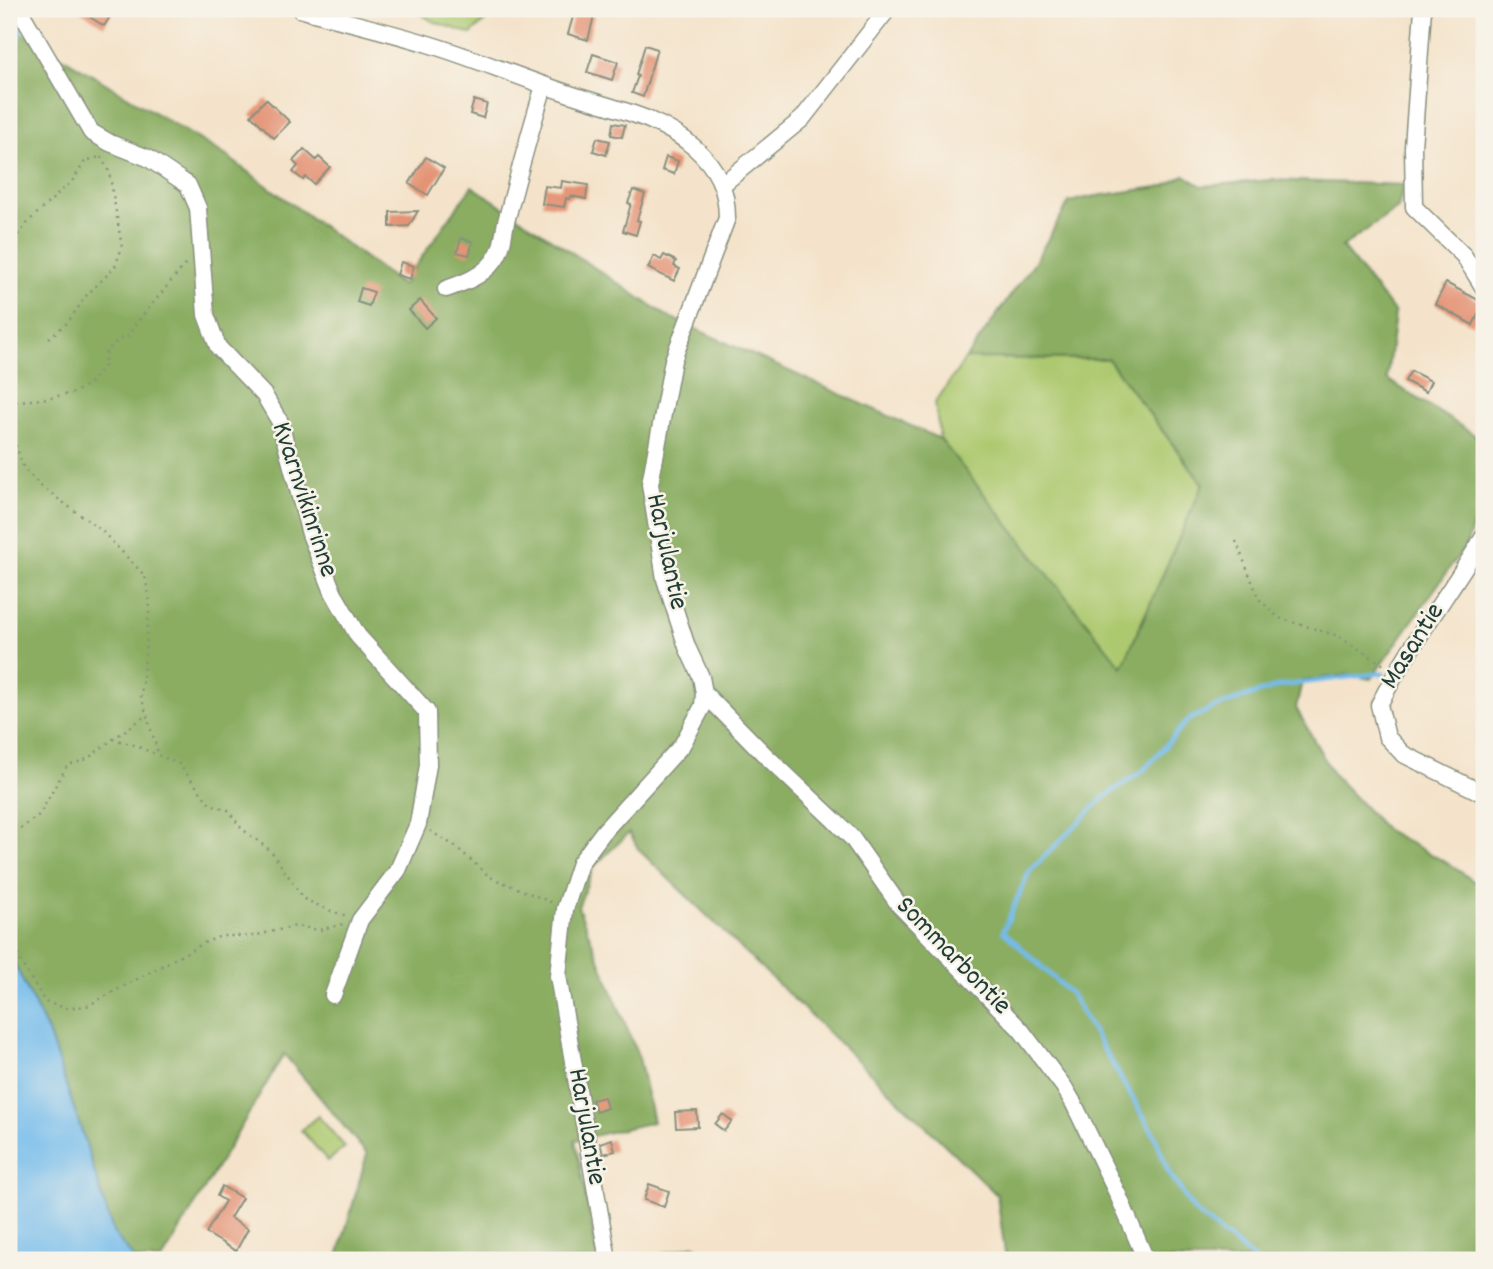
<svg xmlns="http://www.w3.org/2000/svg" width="1493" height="1269" font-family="Dekko,sans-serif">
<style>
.green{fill:#adc96f;stroke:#668352;stroke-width:2}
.forest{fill:#8aad62;stroke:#54754b;stroke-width:2}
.water{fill:#74bcec;stroke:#4a7c90;stroke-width:2}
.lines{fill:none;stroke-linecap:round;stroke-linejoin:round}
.stream{stroke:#74bcec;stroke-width:4.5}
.building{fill:#e49374}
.minor-casing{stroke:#8a907f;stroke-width:19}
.path{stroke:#8a907f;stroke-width:2.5;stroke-dasharray:2 5;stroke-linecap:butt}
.minor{stroke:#fff;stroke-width:16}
.labels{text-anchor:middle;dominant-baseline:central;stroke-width:5;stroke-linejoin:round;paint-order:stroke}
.street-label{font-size:28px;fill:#1f3d34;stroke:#f7f3e8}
</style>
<rect width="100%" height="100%" fill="#f7f3e8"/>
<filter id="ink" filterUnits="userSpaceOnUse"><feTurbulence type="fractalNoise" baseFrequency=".0143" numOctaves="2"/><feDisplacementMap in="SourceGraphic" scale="14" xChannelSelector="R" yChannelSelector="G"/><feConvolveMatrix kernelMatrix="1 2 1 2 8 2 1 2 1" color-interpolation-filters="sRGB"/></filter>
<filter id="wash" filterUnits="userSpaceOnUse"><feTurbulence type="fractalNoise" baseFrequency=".00686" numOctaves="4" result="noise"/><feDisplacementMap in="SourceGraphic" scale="28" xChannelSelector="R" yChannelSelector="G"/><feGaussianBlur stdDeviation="1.57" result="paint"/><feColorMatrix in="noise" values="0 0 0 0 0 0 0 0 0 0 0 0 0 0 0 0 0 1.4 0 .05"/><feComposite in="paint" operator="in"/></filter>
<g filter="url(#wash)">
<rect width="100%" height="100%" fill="#f4e3ca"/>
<g class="green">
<path d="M425 9H497L471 34 432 21 423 15Z"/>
<path d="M966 358 1108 359 1203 485 1122 668 940 439 935 403Z"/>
<path d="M318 1116 345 1147 328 1161 301 1130Z"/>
</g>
<g class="forest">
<path d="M9 25 225 155 402 285 472 186 667 316 940 439 1122 667 1203 484 1108 359 966 358 1036 260 1069 202 1090 197 1165 186 1184 175 1202 186 1271 180 1404 185 1398 208 1342 247 1395 313 1387 379 1484 441V497L1466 545 1371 679 1348 675 1302 681 1296 708 1333 774 1386 830 1449 864 1484 888V1260H1006L997 1195 640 851 629 833 594 866 578 907 639 1058 653 1122 575 1140 598 1260H337L367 1154 284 1054 162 1260H135L113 1233 83 1135 48 1032 9 953Z"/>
<path d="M695 1245 705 1260H643Z"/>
</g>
<path class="water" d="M9 953 48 1032 83 1135 113 1232 135 1260H9Z"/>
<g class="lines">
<g class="stream">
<path d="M9 73 22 24"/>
<path d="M1255 1260 1194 1211 1168 1171 1155 1136 1071 994 1003 931 1029 872 1103 798 1144 770 1188 720 1215 707 1279 686 1383 673"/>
</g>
</g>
<g id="blocks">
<g class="building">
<path d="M77 9H115L104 26Z"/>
<path d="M575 10 594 16 588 40 568 34Z"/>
<path d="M645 45 657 49 643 97 632 93 638 76 636 75Z"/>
<path d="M593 54 618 62 612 80 587 72Z"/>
<path d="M266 99 290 122 274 138 251 115Z"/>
<path d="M474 100 487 104 483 118 470 114Z"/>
<path d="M613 123 625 125 622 137 611 135Z"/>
<path d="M597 138 610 141 606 155 593 151Z"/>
<path d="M304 149 316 160 319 157 330 167 314 184 306 177 303 180 293 172 298 166 293 161Z"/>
<path d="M426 157 444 168 428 195 409 184Z"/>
<path d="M666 157 678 161 674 174 662 170Z"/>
<path d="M562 181 588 185 586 199 571 196 570 199 566 198 564 207 542 204 545 186 561 188Z"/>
<path d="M633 190 645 194 637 220 640 221 636 235 623 231 631 204 628 203Z"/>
<path d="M418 211 409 226 390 227V212Z"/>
<path d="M461 238 473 242 469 255 457 252Z"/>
<path d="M664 255 676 261 674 266 680 269 674 281 648 268 654 256 661 260Z"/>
<path d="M401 262 414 266 410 279 397 275Z"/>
<path d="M1446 283 1484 303 1473 325 1435 304Z"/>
<path d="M361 288 374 292 369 306 357 302Z"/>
<path d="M420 300 436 318 425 328 409 310Z"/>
<path d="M1411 371 1431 381 1426 392 1405 381Z"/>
<path d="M604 1097 607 1108 596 1112 592 1100Z"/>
<path d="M697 1111 698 1127 676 1128 675 1112Z"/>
<path d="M723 1114 732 1121 724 1131 715 1124Z"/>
<path d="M612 1139 615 1151 603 1154 600 1143Z"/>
<path d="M649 1184 669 1191 664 1207 644 1200Z"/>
<path d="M222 1186 242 1198 230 1218 248 1229 236 1251 206 1233 225 1201 217 1196Z"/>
</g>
</g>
</g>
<g filter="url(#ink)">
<use href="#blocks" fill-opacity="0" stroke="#8a907f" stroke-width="2"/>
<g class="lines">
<g class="minor-casing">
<g id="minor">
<path d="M19 9 91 132 110 143 148 158 188 185 198 208 206 315 218 347 264 395 280 422 310 534 333 592 358 636 427 712 428 765 418 824 398 870 360 920 333 995"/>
<path d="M300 9C342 21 386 31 428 44 474 58 518 77 564 92 609 108 658 115 695 148 717 168 727 188 727 218L673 360 650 484 665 579 687 647 701 677 704 693 703 706 682 745 604 831 580 863 565 909 558 976 608 1260"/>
<path d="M1423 9 1413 147 1414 207 1464 256 1484 288"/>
<path d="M723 184 802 119 888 9"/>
<path d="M446 289C463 283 481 277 493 262 503 250 503 236 506 222 518 176 530 131 544 86"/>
<path d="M1484 536C1450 593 1409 645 1379 705L1387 737 1403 754 1484 794"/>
<path d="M704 693 764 754 835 821 852 838 899 905 1021 1030 1064 1087 1074 1104 1118 1195 1146 1260"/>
</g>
</g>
<g class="path">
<path d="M9 246 30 220 74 179 85 161 100 157"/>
<path d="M49 338 68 322 87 295 115 267 122 247 109 171 99 154"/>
<path d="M9 402 42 399 74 393 90 383 104 366 106 352 118 340 128 336 133 327 188 261"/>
<path d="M9 425 24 469 42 487 101 530 145 576 150 603 141 696 159 756"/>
<path d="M1236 541 1259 599 1279 618 1338 636 1384 665"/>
<path d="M113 739 147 715"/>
<path d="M430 831 455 846 490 877 553 903"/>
<path d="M9 837 39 815 67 766 87 759 113 739 134 745 179 764 210 804 228 810 242 829 271 851 304 899 331 911 347 916"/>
<path d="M9 913 20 961 45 1002 65 1008 87 1006 206 942 221 936H253L296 926 319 930 343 924"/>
<path d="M1414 1258 1421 1260"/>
<path d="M1482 1260 1484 1248"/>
</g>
<use href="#minor" class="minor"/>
</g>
</g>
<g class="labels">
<g class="street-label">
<text transform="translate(303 500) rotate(72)">Kvarnvikinrinne</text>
<text transform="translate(665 552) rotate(78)">Harjulantie</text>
<text transform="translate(1414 647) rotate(-58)">Masantie</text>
<text transform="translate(952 957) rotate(46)">Sommarbontie</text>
<text transform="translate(585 1127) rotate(80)">Harjulantie</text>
</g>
</g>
<rect width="1493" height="1269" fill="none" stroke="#f7f3e8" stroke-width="35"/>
</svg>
